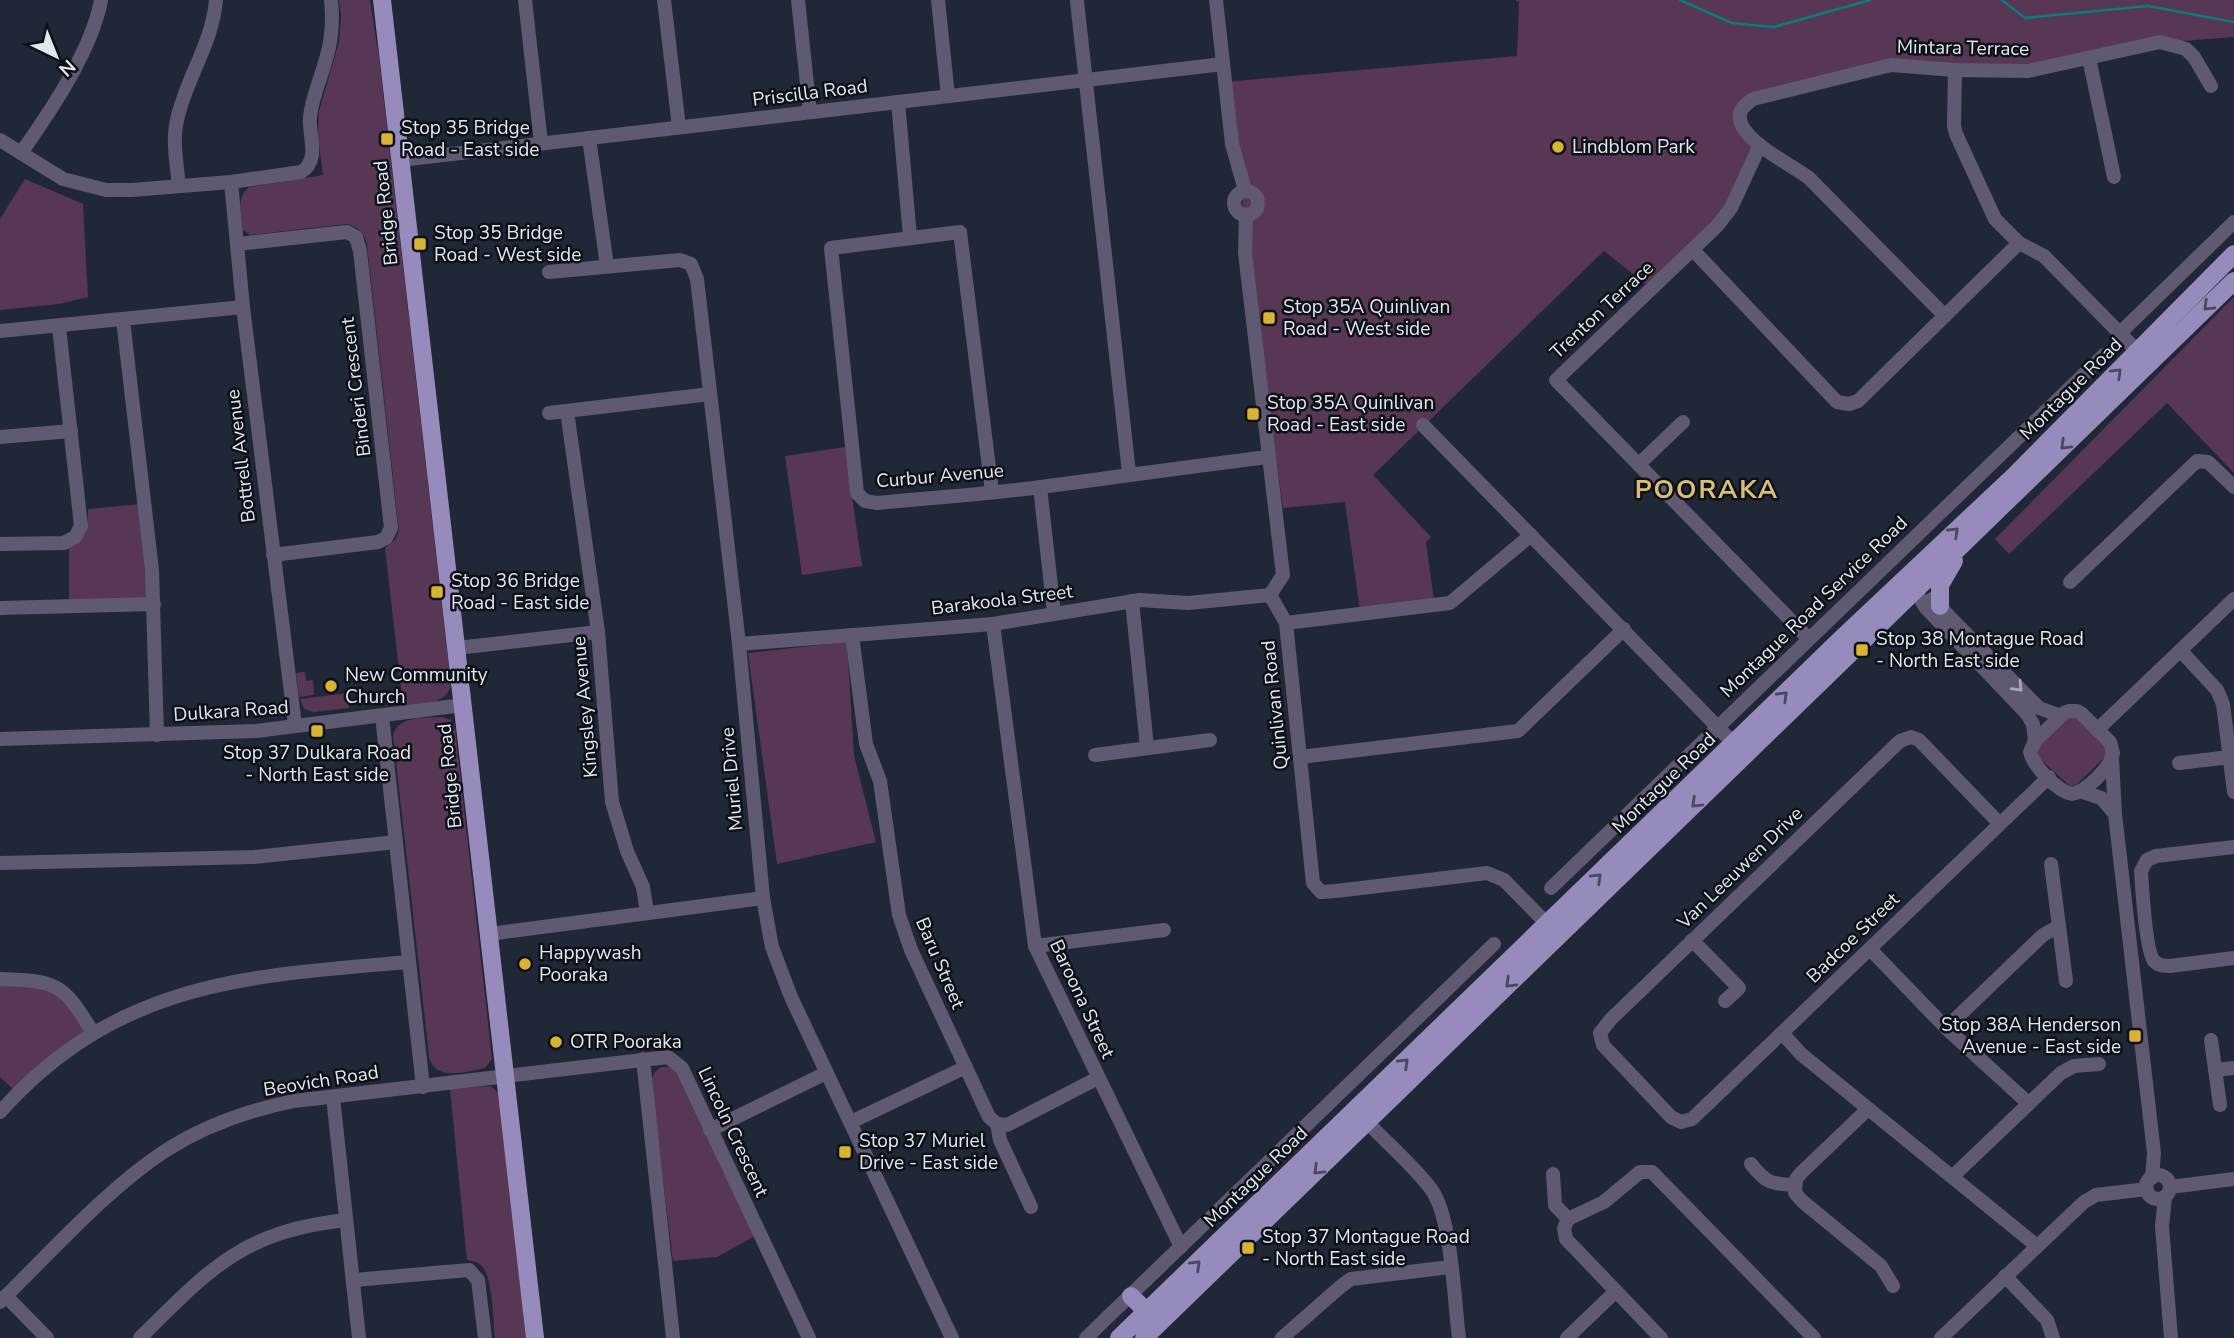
<svg xmlns="http://www.w3.org/2000/svg" width="2234" height="1338" font-family="'Nunito Sans',sans-serif">
<style>
.green{fill:#573754}
.lines{fill:none;stroke-linecap:round;stroke-linejoin:round}
.stream{stroke:#097c7b;stroke-width:2.5}
.minor{stroke:#605972;stroke-width:14}
.major{stroke:#978abc;stroke-width:18}
.oneway{stroke:#4b4761}
.oneway2{stroke:#a7a7b8}
.poi-dot{fill:#d9b334;stroke:#0d1117;stroke-width:2.5}
.labels{text-anchor:middle;dominant-baseline:central;stroke-width:5;stroke-linejoin:round;paint-order:stroke}
.street-label{font-size:19px;fill:#e1e7f1;stroke:#0d1117}
.poi-label{font-size:19px;fill:#e1e7f1;stroke:#0d1117;text-anchor:start}
.district-label{font-size:26px;font-weight:bold;letter-spacing:2px;fill:#d8bf73;stroke:#0d1117}
</style>
<rect width="100%" height="100%" fill="#202837"/>
<g class="green">
<path d="M339 0H370L379 58 451 685C446 706 420 703 403 705L385 548 395 540 399 531 367 244C363 232 359 228 347 224L250 235 243 230C241 214 236 198 249 187L323 175 318 135 319 111 339 42 341 17Z"/>
<path d="M1515 0H2234V37L2156 43 2028 71 1891 65 1747 104 1746 132 1760 145 1717 226 1652 289 1604 251 1373 475 1431 537 1426 542 1434 601 1360 611 1345 502 1283 508 1243 215 1242 191 1225 82 1517 56 1519 2Z"/>
<path d="M25 179 83 204 88 297 59 304 0 310V219Z"/>
<path d="M2234 297V473L2167 403 2009 554 1995 539Z"/>
<path d="M845 447 862 566 802 575 785 456Z"/>
<path d="M141 504 148 594 142 599 69 600V546C87 538 88 527 88 509Z"/>
<path d="M847 642 854 755 876 842 777 864 748 653Z"/>
<path d="M305 672 306 681 313 680 314 695 299 697 296 673Z"/>
<path d="M348 693 349 708 314 712 304 709 300 699Z"/>
<path d="M442 717 451 720 455 729 492 1059 485 1068C466 1072 434 1082 429 1056L393 735C399 715 425 718 442 717Z"/>
<path d="M2073 717 2078 718 2106 747 2108 752 2105 757 2076 785 2070 786 2039 758C2033 742 2057 728 2068 718Z"/>
<path d="M0 984 57 990 84 1030 82 1035 14 1090 0 1077Z"/>
<path d="M661 1067H669L677 1072 755 1236 717 1257 673 1261 651 1081 655 1072Z"/>
<path d="M491 1086 499 1094 526 1338H495C493 1321 493 1278 482 1266 478 1262 473 1261 467 1260L450 1089Z"/>
</g>
<g class="lines">
<g class="stream">
<path d="M1680 0 1732 23 1774 27 1870 0"/>
<path d="M2002 0 2025 18 2148 6 2234 22"/>
</g>
<g class="minor">
<path d="M525 0 541 143"/>
<path d="M664 0 679 127"/>
<path d="M798 0 810 112"/>
<path d="M938 0 948 96"/>
<path d="M1216 0 1232 144 1245 190"/>
<path d="M1077 1 1129 473"/>
<path d="M2089 58 2114 177"/>
<path d="M1955 70 1954 126 1956 134 1995 219 2019 243 2044 256 2144 358"/>
<path d="M898 102 910 237"/>
<path d="M589 138 607 266"/>
<path d="M0 140 63 179 106 190H132L231 182 301 172C321 160 308 135 310 117 312 97 321 78 326 59 332 40 333 20 331 0"/>
<path d="M1760 145 1731 208 1717 226 1556 380 1809 639"/>
<path d="M21 153C50 112 92 50 101 0"/>
<path d="M401 160 1223 64"/>
<path d="M231 182 243 307 295 725"/>
<path d="M179 186C177 165 172 141 177 120 186 78 212 45 216 0"/>
<circle cx="1246" cy="203" r="12"/>
<path d="M1246 215 1245 253 1283 575 1270 595"/>
<path d="M237 244 347 232 356 237 360 251 391 528 386 538 378 542 273 555"/>
<path d="M1693 250 1837 402 1849 404 1858 401 2019 243"/>
<path d="M549 272 680 260 691 264 697 279 739 644 763 898 772 947 791 997 952 1338"/>
<path d="M1945 316 1809 178C1794 166 1730 136 1741 111 1743 106 1749 102 1753 99L1891 65 1955 70 2028 71 2160 42 2186 49 2194 57 2211 86"/>
<path d="M123 320 152 570 157 735"/>
<path d="M0 331 243 307"/>
<path d="M2120 333 2234 222"/>
<path d="M567 411 598 632 612 802 627 851 643 887 647 912"/>
<path d="M549 413 710 394"/>
<path d="M1423 425 1740 750"/>
<path d="M0 437 71 431"/>
<path d="M1639 464 1683 422"/>
<path d="M1040 487 1054 613"/>
<path d="M992 492 960 232 831 248 857 493 865 501 877 503C931 498 987 494 1041 487 1117 477 1193 466 1269 457"/>
<path d="M0 544 64 543 75 537 81 526 59 327"/>
<path d="M2070 582 2197 461 2208 462 2234 487"/>
<path d="M1915 590 1926 608 2027 714 2033 724 2035 741"/>
<path d="M1270 595 1286 623 1313 883 1321 892 1336 891 1487 873 1504 880 1554 931"/>
<path d="M1932 599 2039 708 2061 716"/>
<path d="M1132 601 1147 747"/>
<path d="M0 608 154 604"/>
<path d="M1286 623 1450 603 1531 535"/>
<path d="M993 624 1035 946 1181 1247"/>
<path d="M852 635 866 744 880 781 899 915 911 950 989 1117 997 1124 1000 1140 1031 1207"/>
<path d="M739 644 993 624 1140 600 1188 603 1270 595"/>
<path d="M457 648 598 632"/>
<path d="M2181 651 2217 690 2223 704 2234 792"/>
<path d="M2069 711H2077L2082 714 2110 742 2113 753C2110 768 2087 791 2072 794 2057 791 2034 767 2030 752L2035 741 2064 713Z"/>
<path d="M382 716 423 1087"/>
<path d="M2097 730 2234 599"/>
<path d="M0 739 256 731 463 705"/>
<path d="M1095 755 1210 740"/>
<path d="M1300 757 1518 731 1624 629"/>
<path d="M2112 759 2115 814 2154 1153 2152 1178"/>
<path d="M2179 763 2230 757"/>
<path d="M2080 791 2101 798 2115 814"/>
<path d="M2000 824 1919 740 1911 737 1900 741 1611 1019 1600 1033 1603 1045 1671 1117 1681 1122 1692 1119 2049 777"/>
<path d="M2234 847 2156 856 2147 860 2141 871C2142 887 2146 952 2154 961 2159 966 2164 966 2170 966L2234 958"/>
<path d="M0 863 254 857 396 842"/>
<path d="M2051 864 2066 981"/>
<path d="M1551 888 2104 355"/>
<path d="M489 934 763 898"/>
<path d="M1692 940 1739 988 1725 1001"/>
<path d="M1035 946 1164 930"/>
<path d="M1870 949 1946 1028 2028 1103"/>
<path d="M0 979C58 981 63 983 93 1033"/>
<path d="M1946 1028 2043 935 2059 926"/>
<path d="M1782 1033 1801 1054 2037 1246"/>
<path d="M2211 1040 2220 1105"/>
<path d="M643 1059 673 1338"/>
<path d="M2215 1070 2234 1068"/>
<path d="M333 1097 359 1338"/>
<path d="M1868 1109 1802 1172 1796 1179 1795 1193 1802 1201 1881 1266 1893 1286"/>
<path d="M0 1112C118 981 246 976 409 962"/>
<path d="M851 1122 966 1067"/>
<path d="M1367 1122C1388 1144 1413 1165 1431 1189 1452 1217 1454 1301 1459 1338"/>
<path d="M997 1124 1007 1125 1098 1078"/>
<path d="M710 1130 826 1073"/>
<path d="M1751 1164C1766 1183 1771 1184 1794 1185"/>
<path d="M1553 1174 1555 1205 1568 1219 1564 1228 1566 1239 1661 1338"/>
<circle cx="2158" cy="1187" r="12"/>
<path d="M1952 1177 2061 1073 2074 1066 2099 1064"/>
<path d="M2170 1187 2234 1179"/>
<path d="M2165 1197 2162 1226 2171 1338"/>
<path d="M1568 1219 1604 1202 1640 1172H1652L1814 1338"/>
<path d="M2005 1276 2047 1320 2053 1338"/>
<path d="M354 1280 469 1270 478 1280 485 1338"/>
<path d="M6 1296 47 1338"/>
<path d="M0 1302C50 1253 107 1189 165 1151 204 1126 249 1110 294 1101L668 1057 682 1068 809 1338"/>
<path d="M140 1338C210 1268 244 1231 346 1220"/>
<path d="M1086 1338 1494 944"/>
<path d="M1282 1338 1340 1287 1351 1279 1450 1267"/>
<path d="M1567 1338 1616 1291"/>
<path d="M1941 1338 2084 1202 2096 1195 2147 1189"/>
</g>
<g class="major">
<path d="M382 0 535 1338"/>
<path d="M1940 606V585L1954 561"/>
<path d="M1131 1296 1154 1319"/>
<path d="M1119 1338 1842 638 2014 476 2234 254"/>
<path d="M1144 1338 2234 281"/>
</g>
</g>
<defs><path id="oneway-chevron" d="M-2-3.5L2.5 0L-2 3.5" fill="none" stroke-width="1.6" stroke-linecap="round" stroke-linejoin="round" transform="scale(1.75)"/></defs>
<g class="oneway">
<use href="#oneway-chevron" transform="translate(2208 306) rotate(136)"/>
<use href="#oneway-chevron" transform="translate(2117 373) rotate(-45)"/>
<use href="#oneway-chevron" transform="translate(2065 445) rotate(136)"/>
<use href="#oneway-chevron" transform="translate(1954 532) rotate(-44)"/>
<use href="#oneway-chevron" transform="translate(1783 696) rotate(-44)"/>
<use href="#oneway-chevron" transform="translate(1696 803) rotate(136)"/>
<use href="#oneway-chevron" transform="translate(1597 878) rotate(-44)"/>
<use href="#oneway-chevron" transform="translate(1510 983) rotate(136)"/>
<use href="#oneway-chevron" transform="translate(1404 1063) rotate(-44)"/>
<use href="#oneway-chevron" transform="translate(1318 1170) rotate(136)"/>
<use href="#oneway-chevron" transform="translate(1196 1265) rotate(-44)"/>
</g>
<use class="oneway2" href="#oneway-chevron" transform="translate(2018 687) rotate(46)"/>
<g class="poi-dot">
<rect x="380" y="132" width="14" height="14" rx="3.5"/>
<circle cx="1558" cy="147" r="7"/>
<rect x="413" y="237" width="14" height="14" rx="3.5"/>
<rect x="1262" y="311" width="14" height="14" rx="3.5"/>
<rect x="1246" y="407" width="14" height="14" rx="3.5"/>
<rect x="430" y="585" width="14" height="14" rx="3.5"/>
<rect x="1855" y="643" width="14" height="14" rx="3.5"/>
<circle cx="331" cy="686" r="7"/>
<rect x="310" y="724" width="14" height="14" rx="3.5"/>
<circle cx="525" cy="964" r="7"/>
<rect x="2128" y="1029" width="14" height="14" rx="3.5"/>
<circle cx="556" cy="1042" r="7"/>
<rect x="838" y="1145" width="14" height="14" rx="3.5"/>
<rect x="1241" y="1241" width="14" height="14" rx="3.5"/>
</g>
<g class="labels">
<g class="street-label">
<text transform="translate(1963 48) rotate(1)">Mintara Terrace</text>
<text transform="translate(810 93) rotate(-7)">Priscilla Road</text>
<text transform="translate(386 213) rotate(-96)">Bridge Road</text>
<text transform="translate(1602 310) rotate(-43)">Trenton Terrace</text>
<text transform="translate(356 387) rotate(-97)">Binderi Crescent</text>
<text transform="translate(2071 389) rotate(-45)">Montague Road</text>
<text transform="translate(241 456) rotate(-97)">Bottrell Avenue</text>
<text transform="translate(940 476) rotate(-5)">Curbur Avenue</text>
<text transform="translate(1002 600) rotate(-7)">Barakoola Street</text>
<text transform="translate(1814 607) rotate(-44)">Montague Road Service Road</text>
<text transform="translate(1275 705) rotate(-96)">Quinlivan Road</text>
<text transform="translate(585 707) rotate(-95)">Kingsley Avenue</text>
<text transform="translate(231 711) rotate(-4)">Dulkara Road</text>
<text transform="translate(450 776) rotate(-96)">Bridge Road</text>
<text transform="translate(732 779) rotate(-95)">Muriel Drive</text>
<text transform="translate(1664 783) rotate(-44)">Montague Road</text>
<text transform="translate(1740 868) rotate(-44)">Van Leeuwen Drive</text>
<text transform="translate(1853 938) rotate(-44)">Badcoe Street</text>
<text transform="translate(940 963) rotate(67)">Baru Street</text>
<text transform="translate(1082 999) rotate(65)">Baroona Street</text>
<text transform="translate(321 1081) rotate(-9)">Beovich Road</text>
<text transform="translate(733 1132) rotate(65)">Lincoln Crescent</text>
<text transform="translate(1256 1177) rotate(-44)">Montague Road</text>
</g>
<g class="poi-label">
<text x="401" y="128">Stop 35 Bridge<tspan x="401" dy="22">Road - East side</tspan></text>
<text x="1572" y="147">Lindblom Park</text>
<text x="434" y="233">Stop 35 Bridge<tspan x="434" dy="22">Road - West side</tspan></text>
<text x="1283" y="307">Stop 35A Quinlivan<tspan x="1283" dy="22">Road - West side</tspan></text>
<text x="1267" y="403">Stop 35A Quinlivan<tspan x="1267" dy="22">Road - East side</tspan></text>
<text x="451" y="581">Stop 36 Bridge<tspan x="451" dy="22">Road - East side</tspan></text>
<text x="1876" y="639">Stop 38 Montague Road<tspan x="1876" dy="22">- North East side</tspan></text>
<text x="345" y="675">New Community<tspan x="345" dy="22">Church</tspan></text>
<text x="317" y="753" text-anchor="middle">Stop 37 Dulkara Road<tspan x="317" dy="22">- North East side</tspan></text>
<text x="539" y="953">Happywash<tspan x="539" dy="22">Pooraka</tspan></text>
<text x="2121" y="1025" text-anchor="end">Stop 38A Henderson<tspan x="2121" dy="22">Avenue - East side</tspan></text>
<text x="570" y="1042">OTR Pooraka</text>
<text x="859" y="1141">Stop 37 Muriel<tspan x="859" dy="22">Drive - East side</tspan></text>
<text x="1262" y="1237">Stop 37 Montague Road<tspan x="1262" dy="22">- North East side</tspan></text>
</g>
<g class="district-label">
<text x="1707" y="489">POORAKA</text>
</g>
</g>
<g transform="translate(56 56) rotate(137)" stroke="#0d1117" stroke-width="5" paint-order="stroke">
<path d="M0-5L12 26L0 18L-12 26Z" fill="#e1e7f1"/>
<text y="-10" font-size="19" font-weight="bold" text-anchor="middle" fill="#e1e7f1">N</text>
</g>
</svg>
